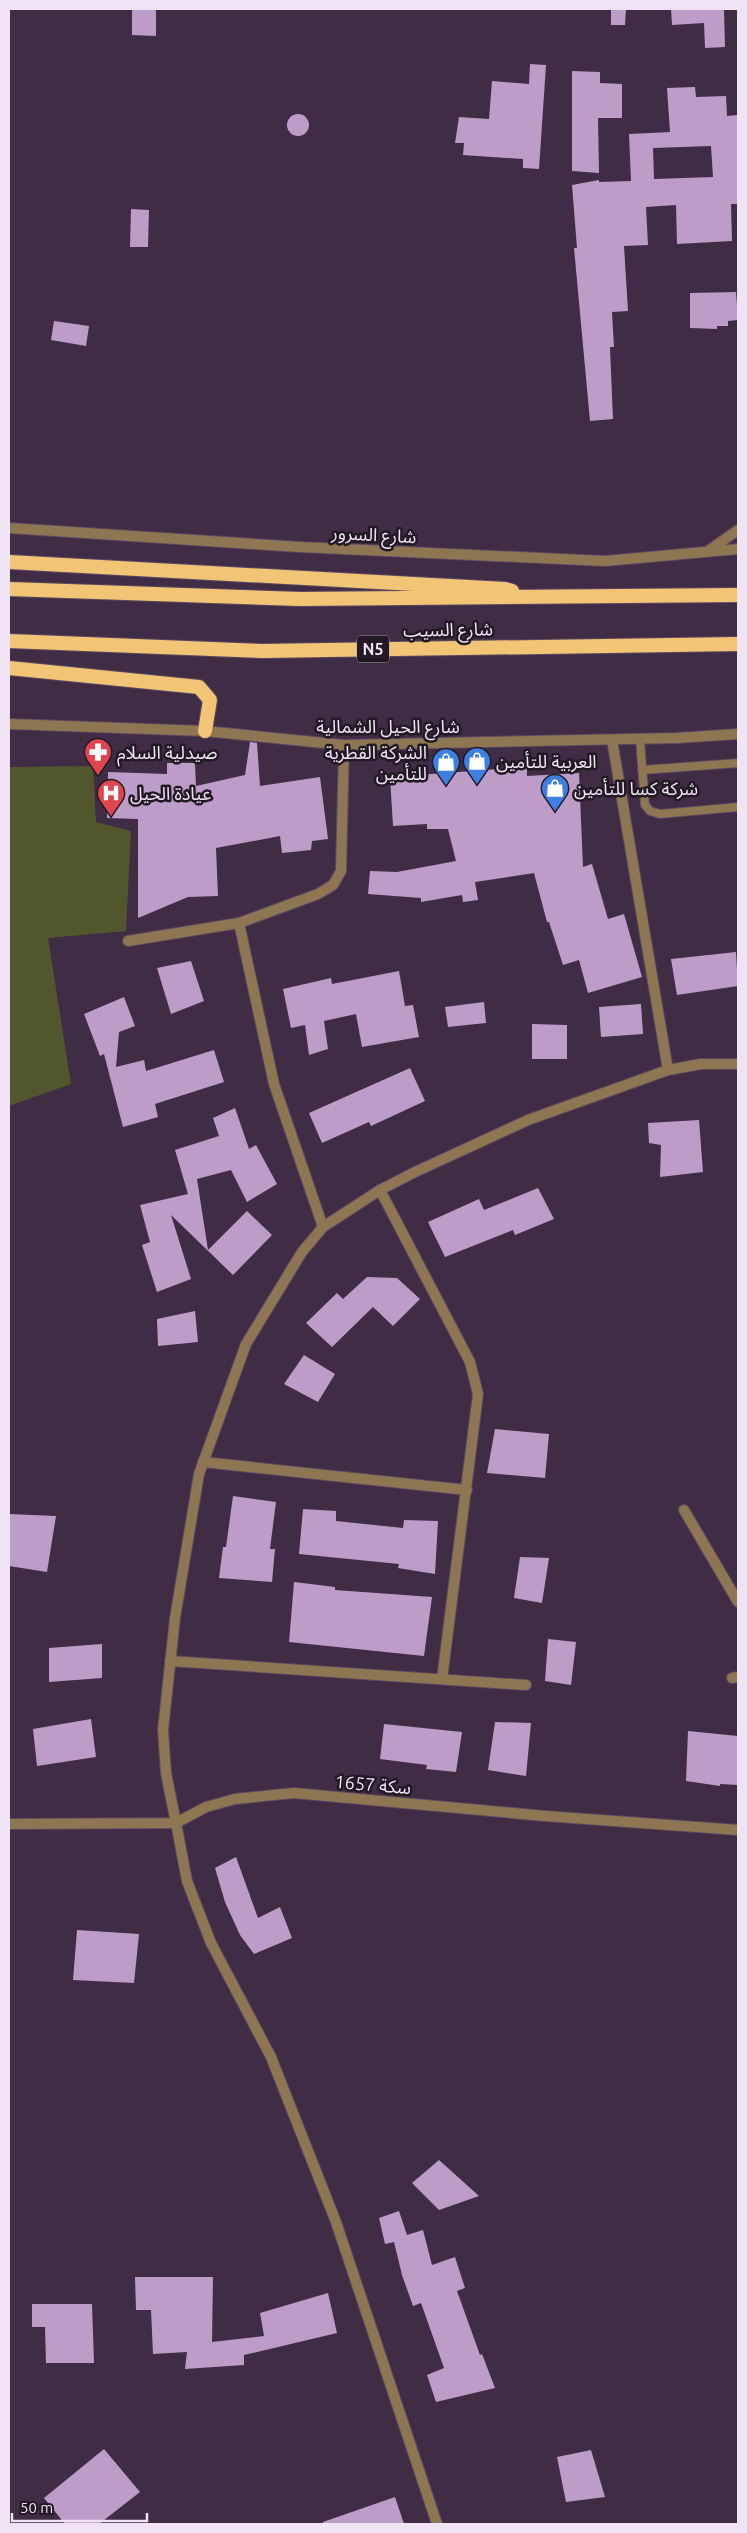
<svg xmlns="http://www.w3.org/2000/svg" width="747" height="2533" font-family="Ubuntu,'Noto Sans Arabic',sans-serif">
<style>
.green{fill:#51562d}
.building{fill:#be9cc8;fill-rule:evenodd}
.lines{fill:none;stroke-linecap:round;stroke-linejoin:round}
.service-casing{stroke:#5c4961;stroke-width:10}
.minor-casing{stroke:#5c4961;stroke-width:12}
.tertiary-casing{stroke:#5c4961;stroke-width:12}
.trunk-casing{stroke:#5c4961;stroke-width:16}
.service{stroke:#8d7651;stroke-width:8}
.minor{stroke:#8d7651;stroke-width:10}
.tertiary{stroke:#8d7651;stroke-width:10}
.trunk{stroke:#f2c476;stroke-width:14}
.labels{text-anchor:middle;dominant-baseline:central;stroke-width:5;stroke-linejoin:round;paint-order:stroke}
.shield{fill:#211924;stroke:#b2a7b6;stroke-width:1}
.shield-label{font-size:16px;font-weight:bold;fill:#f0e4f4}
.street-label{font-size:18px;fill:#f0e4f4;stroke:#211924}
.poi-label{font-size:18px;fill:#f0e4f4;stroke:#211924;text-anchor:start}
</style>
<rect width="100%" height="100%" fill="#402c45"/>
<path class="green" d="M93 766 96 822 131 831 126 931 48 938 71 1084 9 1106V767Z"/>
<g class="building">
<path d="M132 9H156V36L132 35Z"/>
<path d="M611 9H626L625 25H611Z"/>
<path d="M671 9H724L725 47 705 48 704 23 672 25Z"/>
<path d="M530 64 546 65 539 169 523 168V159L463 155 464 143H455L459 117 489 119 492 81 529 84Z"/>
<path d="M572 71 600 72V83L622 84V118H598L599 173 572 171Z"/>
<path d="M695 87 696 97 726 96 727 116 738 115V204H731L732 241 677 244 676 205 646 207 648 245 624 246 628 311 612 312 614 347H610L613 419 590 421 574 248H577L572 185 599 180V182L631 181 629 134 670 132 667 88ZM711 146 713 177 654 179 653 148Z"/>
<circle cx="298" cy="125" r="11"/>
<path d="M131 209 149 210 148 247H130Z"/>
<path d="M736 292 738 320 728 321V326H717V329L690 328V293Z"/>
<path d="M54 321 89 326 86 346 51 340Z"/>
<path d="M250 742 257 743 260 786 320 777 328 839 312 841 311 850 282 853 280 836 216 848 218 896 188 897 138 918V819L107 818 108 772 167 774V763H195L196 786 245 775Z"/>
<path d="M527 767V776L579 773 583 867 592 864 608 919 624 914 642 977 588 993 579 960 563 965 549 922H547L534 873 475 882 478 900 463 902 462 895 421 902V898L368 894 370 871 397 872 456 861 448 829H427V824L393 826 390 777Z"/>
<path d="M736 952 738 986 677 995 671 959Z"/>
<path d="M191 961 204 1001 171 1014 157 968Z"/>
<path d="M399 971 405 1006 413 1005 419 1037 362 1047 356 1014 324 1021 328 1049 309 1055 305 1025 291 1028 283 989 331 978 332 984Z"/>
<path d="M124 997 135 1026 119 1032 116 1067 144 1060 146 1071 214 1050 224 1082 155 1104 158 1117 123 1127 104 1054 100 1056 84 1014Z"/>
<path d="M484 1002 486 1023 448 1027 445 1007Z"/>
<path d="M641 1004 643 1034 601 1037 599 1007Z"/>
<path d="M532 1024 567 1025V1059H532Z"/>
<path d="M410 1068 425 1101 371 1126 369 1122 322 1143 309 1113Z"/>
<path d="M235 1108 249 1149 256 1145 277 1184 247 1202 231 1170 197 1179 208 1250 247 1211 272 1235 233 1275 171 1215 191 1279 157 1292 142 1245 150 1242 140 1205 188 1194 175 1150 219 1136 213 1118Z"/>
<path d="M699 1120 703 1172 660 1177 661 1145 649 1143 648 1123Z"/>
<path d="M538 1188 554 1219 515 1235 513 1230 445 1257 428 1222 479 1199 484 1210Z"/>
<path d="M367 1277 397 1278 420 1299 393 1326 373 1307 332 1347 306 1323 337 1293 343 1299Z"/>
<path d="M195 1311 198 1342 158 1346 157 1319Z"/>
<path d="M304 1355 335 1374 318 1402 284 1384Z"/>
<path d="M495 1429 549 1434 545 1478 487 1473Z"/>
<path d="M233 1496 276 1502 270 1549H275L272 1582 219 1578 223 1547H226Z"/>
<path d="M303 1509 336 1511V1521L403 1528 404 1520 438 1521 435 1574 398 1568 399 1564 299 1554Z"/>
<path d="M9 1514 56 1516 47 1572 9 1566Z"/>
<path d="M520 1557 549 1558 542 1603 514 1598Z"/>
<path d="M294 1582 335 1587V1590L432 1597 424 1656 289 1642Z"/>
<path d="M548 1639 576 1642 571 1685 545 1681Z"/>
<path d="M102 1644V1678L49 1682V1648Z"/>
<path d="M91 1719 96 1757 37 1766 33 1729Z"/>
<path d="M495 1722 531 1723 526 1776 488 1770Z"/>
<path d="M384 1724 462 1732 456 1772 426 1769 427 1765 380 1759Z"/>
<path d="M688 1731 738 1736V1785L720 1784V1786L686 1781Z"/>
<path d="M236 1857 258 1918 280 1907 292 1938 254 1954 240 1935 225 1902 215 1868Z"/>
<path d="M77 1930 139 1934 134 1983 73 1980Z"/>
<path d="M439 2160 479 2196 439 2210 412 2183Z"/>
<path d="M399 2211 407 2235 423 2230 432 2265 455 2257 465 2288 457 2291 480 2355 482 2354 495 2388 436 2402 427 2375 444 2368 421 2303 413 2306 402 2275 394 2242 385 2244 379 2218Z"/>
<path d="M135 2277H213L212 2342 264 2336 260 2313 328 2293 337 2333 244 2355V2365L185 2369 187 2352 153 2354 151 2310H136Z"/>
<path d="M32 2304H92L94 2363H46L45 2327H32Z"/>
<path d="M104 2449 140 2492 99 2524H65L44 2498Z"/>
<path d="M591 2450 605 2497 566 2502 557 2457Z"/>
<path d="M395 2497 404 2524H323V2522Z"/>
</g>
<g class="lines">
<g class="service-casing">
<g id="service">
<path d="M640 739 645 805 650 811 660 814 738 807"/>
<path d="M642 770 738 763"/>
</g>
</g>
<g class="minor-casing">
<g id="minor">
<path d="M612 740 668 1070"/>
<path d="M239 923 274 1084 323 1227"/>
<path d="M128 941 239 923 318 894 333 885 341 871 344 745"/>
<path d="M380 1190 470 1362 478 1394 442 1679"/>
<path d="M203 1462 467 1490"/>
<path d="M684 1510 738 1602"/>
<path d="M170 1661 526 1685"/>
<path d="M732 1678 738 1677"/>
<path d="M176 1823 187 1881 211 1943 271 2057 336 2222 437 2524"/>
</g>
</g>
<g class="tertiary-casing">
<g id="tertiary">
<path d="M9 528 300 547 605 561 738 549"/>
<path d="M708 551 738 530"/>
<path d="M9 724 205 731 344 745 676 738 738 734"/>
<path d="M176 1823 166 1773 163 1730 175 1618 199 1474 246 1344 302 1252 323 1227 380 1190 415 1172 528 1120 668 1070 701 1064H738"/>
<path d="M9 1824 176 1823 206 1807 235 1799 294 1793 545 1816 738 1830"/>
</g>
</g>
<g class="trunk-casing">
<g id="trunk">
<path d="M9 562 505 589 512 591"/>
<path d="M9 589 300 599 738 595"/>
<path d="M9 641 262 651 738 644"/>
<path d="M9 668 199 687 210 700 205 731"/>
</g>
</g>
<use href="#service" class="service"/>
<use href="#minor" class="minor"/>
<use href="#tertiary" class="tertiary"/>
<use href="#trunk" class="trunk"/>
</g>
<defs>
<g id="pharmacy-pin" transform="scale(1.4375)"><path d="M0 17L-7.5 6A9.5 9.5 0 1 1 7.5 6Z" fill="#e0444e" stroke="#211924"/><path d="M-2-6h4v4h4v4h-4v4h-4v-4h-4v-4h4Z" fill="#fff"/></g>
<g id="shop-pin" transform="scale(1.4375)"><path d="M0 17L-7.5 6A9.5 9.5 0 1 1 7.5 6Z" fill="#3f7fe0" stroke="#211924"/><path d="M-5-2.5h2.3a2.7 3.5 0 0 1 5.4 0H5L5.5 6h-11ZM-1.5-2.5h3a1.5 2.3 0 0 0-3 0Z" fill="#fff"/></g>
<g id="hospital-pin" transform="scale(1.4375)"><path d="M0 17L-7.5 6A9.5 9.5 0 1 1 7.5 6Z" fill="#e0444e" stroke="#211924"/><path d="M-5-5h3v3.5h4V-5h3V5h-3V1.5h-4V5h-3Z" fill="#fff"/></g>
</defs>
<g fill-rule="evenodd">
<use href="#pharmacy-pin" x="98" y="752"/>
<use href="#shop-pin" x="477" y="761"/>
<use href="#shop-pin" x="446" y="762"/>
<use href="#shop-pin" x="555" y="788"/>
<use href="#hospital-pin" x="111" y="793"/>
</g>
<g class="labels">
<rect class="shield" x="357" y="635.5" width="32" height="27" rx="4"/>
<g class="shield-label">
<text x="373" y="649">N5</text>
</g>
<g class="street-label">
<text transform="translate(374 534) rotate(3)">شارع السرور</text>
<text transform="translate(448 629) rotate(-1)">شارع السيب</text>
<text x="388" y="726">شارع الحيل الشمالية</text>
<text transform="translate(373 1784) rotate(5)">سكة 1657</text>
</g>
<g class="poi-label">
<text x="117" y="752">صيدلية السلام</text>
<text x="427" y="752" text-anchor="end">الشركة القطرية<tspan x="427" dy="21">للتأمين</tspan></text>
<text x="496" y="761">العربية للتأمين</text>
<text x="574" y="788">شركة كسا للتأمين</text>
<text x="130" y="793">عيادة الحيل</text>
</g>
</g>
<rect width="747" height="2533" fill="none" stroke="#f0e4f4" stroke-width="20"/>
<path d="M12 2513v8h135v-8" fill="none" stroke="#f0e4f4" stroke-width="2.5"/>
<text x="20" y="2513" font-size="15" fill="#f0e4f4" stroke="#211924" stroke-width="4" paint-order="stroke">50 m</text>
</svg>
